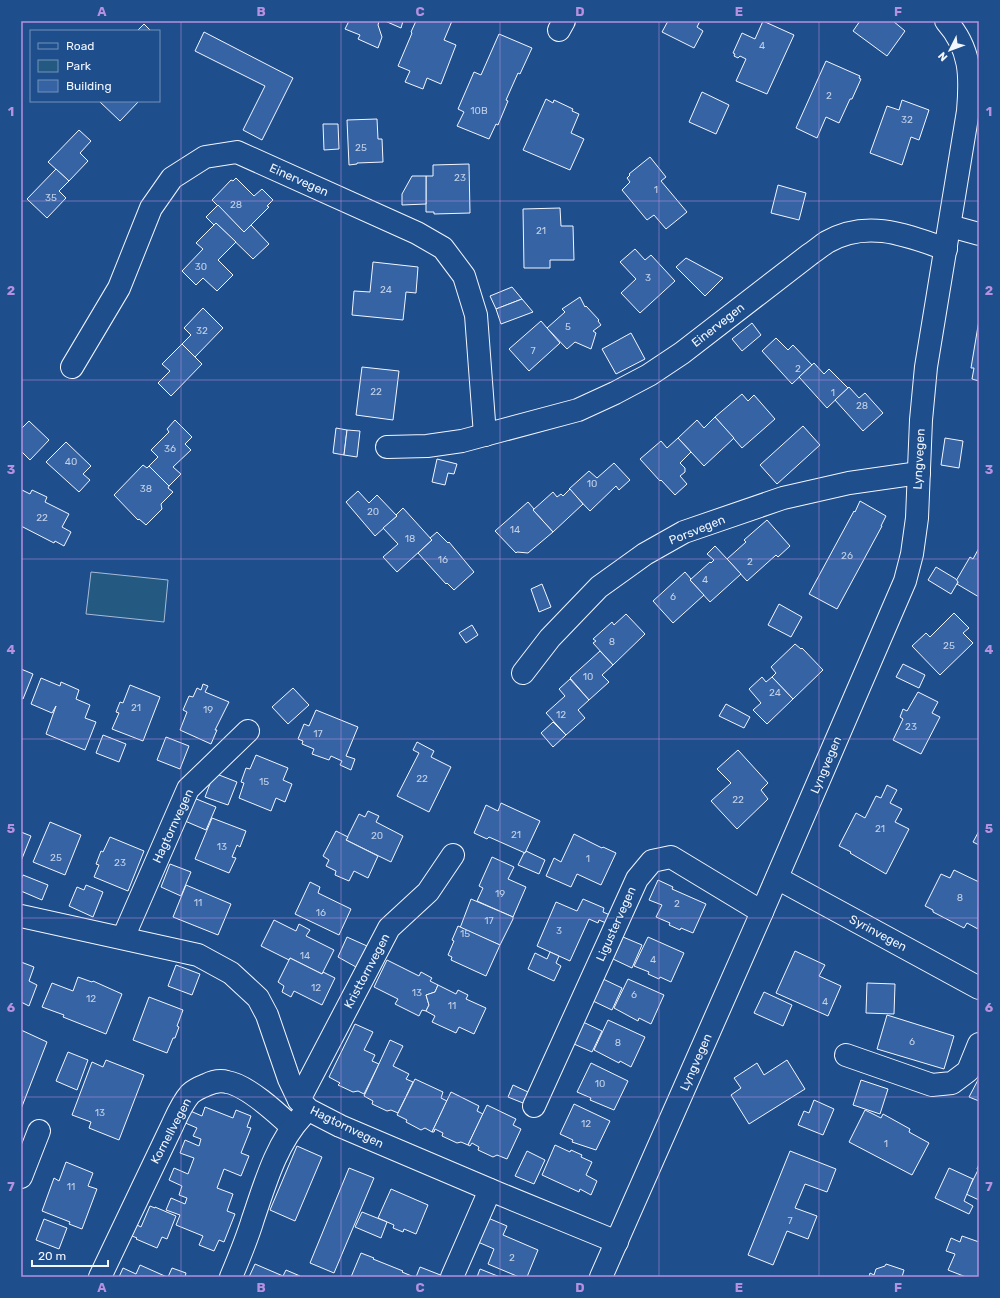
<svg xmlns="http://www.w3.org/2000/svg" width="1000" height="1298" font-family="Rubik,sans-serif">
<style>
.green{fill:#245a82;stroke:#a8bbd7}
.building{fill:#3563a3;stroke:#f2f6ff}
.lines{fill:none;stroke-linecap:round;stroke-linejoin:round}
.street-casing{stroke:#f2f6ff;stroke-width:24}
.street{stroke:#1f4e8c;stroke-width:22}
.grid{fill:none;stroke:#b691df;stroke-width:1;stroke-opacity:0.55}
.labels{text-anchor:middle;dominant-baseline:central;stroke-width:3;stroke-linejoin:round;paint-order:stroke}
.number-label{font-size:10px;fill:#c3d1e8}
.street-label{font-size:12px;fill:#f2f6ff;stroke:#1f4e8c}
.neatline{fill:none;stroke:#b691df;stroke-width:1.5}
.grid-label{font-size:13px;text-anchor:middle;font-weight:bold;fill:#b691df}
</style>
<rect width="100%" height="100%" fill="#1f4e8c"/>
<path class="green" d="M91 572 168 580 164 622 86 614Z"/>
<g class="building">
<path d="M349 21H379L378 25 382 37 378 48 358 39 360 35 345 29Z"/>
<path d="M385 21H403L401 28Z"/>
<path d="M416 21H452L444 40 456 45 441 84 427 78 423 89 405 82 410 71 398 66 412 33 411 32Z"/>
<path d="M668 21H700L697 27 703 31 694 48 662 32Z"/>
<path d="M763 21 794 35 767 94 736 81 746 59 740 56 738 58 734 56 735 54 733 53 742 33 755 39Z"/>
<path d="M860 21H893L905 31 887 56 853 31Z"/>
<path d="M144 24 151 31H137Z"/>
<path d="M204 32 293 78 262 140 243 130 265 86 195 51Z"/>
<path d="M499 34 532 48 520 74 518 73 506 100 508 101 498 125 496 124 489 139 457 126 464 112 458 109 474 72 481 75Z"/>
<path d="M826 61 860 76 859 78 861 79 852 99H850L839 123 826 117 817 138 796 128Z"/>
<path d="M702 92 729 105 716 134 689 122Z"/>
<path d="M546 99 553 103 554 100 573 109 572 111 579 114 571 133 584 139 570 170 523 150Z"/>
<path d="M902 100 929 110 919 140 911 137 902 165 870 153 887 106 899 110Z"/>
<path d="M99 101H139L120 121Z"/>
<path d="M377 119 378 139H382L383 162 357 163V164L349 165 347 120Z"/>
<path d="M323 124H338L339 149 324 150Z"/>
<path d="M79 130 91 141 80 153 88 161 69 181 48 162Z"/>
<path d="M650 157 666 177 661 181 687 212 666 229 654 215 647 220 622 190 630 182 627 178 630 175 629 174Z"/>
<path d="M469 164 470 213 434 214V212H426V176H433V165Z"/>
<path d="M56 169 69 181 59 191 66 198 47 218 27 199Z"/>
<path d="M412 176H426V204L402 205V194Z"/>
<path d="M236 178 254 196 262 189 273 200 267 206 269 207 244 232 212 200 231 180 233 181Z"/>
<path d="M778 185 806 193 799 220 771 213Z"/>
<path d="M218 205 244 232 251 225 269 244 253 259 216 223 214 225 206 217Z"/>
<path d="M560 208 561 226H573L574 260H550V268H524L523 209Z"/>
<path d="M216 223 236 242 218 260 233 275 217 291 203 278 196 285 182 271 203 249 196 243Z"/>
<path d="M635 249 645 260 651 255 675 281 640 313 621 293 636 279 620 262Z"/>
<path d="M686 258 723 278 705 296 676 267Z"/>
<path d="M373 262 418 267 416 293 406 292 403 320 352 315 354 291 370 292Z"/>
<path d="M512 287 522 299 496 309 490 296Z"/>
<path d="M580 297 585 307 586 306 599 320 598 321 601 325 593 331 596 333 591 349 575 342 567 349 547 328 565 312 562 309Z"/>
<path d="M522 299 533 312 501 324 496 309Z"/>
<path d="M203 308 223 328 195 357 182 344 191 335 184 328Z"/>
<path d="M979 320V381L972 379 974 368H971Z"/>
<path d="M541 321 560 343 529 371 509 349Z"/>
<path d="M752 323 761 335 742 351 732 339Z"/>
<path d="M631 333 645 359 616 374 602 349Z"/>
<path d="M776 338 788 350 793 345 812 365 792 384 762 351Z"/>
<path d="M182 344 202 364 171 396 158 383 170 371 162 364Z"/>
<path d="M814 363 824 374 829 369 848 388 827 408 799 377Z"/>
<path d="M362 367 399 371 393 420 356 415Z"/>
<path d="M849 387 859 398 865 393 883 413 863 431 835 400Z"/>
<path d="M742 394 748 401 754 395 775 419 742 448 715 417Z"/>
<path d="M715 417 734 438 704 466 678 438 697 420 704 428Z"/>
<path d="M175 420 192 437 185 444 191 450 173 467 181 474 169 486 149 466 158 457 151 450 169 432 167 429Z"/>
<path d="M29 421 49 440 30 460 21 451V429Z"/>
<path d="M803 426 820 445 777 484 760 465Z"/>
<path d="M336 428 347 430 344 455 333 453Z"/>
<path d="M347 430 360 431 357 457 344 455Z"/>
<path d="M678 438 691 452 680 463 685 468V472L680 476 687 484 675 495 661 480 660 481 640 459 661 441 667 448Z"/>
<path d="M945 438 963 441 959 468 941 465Z"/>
<path d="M66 442 91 466 83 474 90 480 79 492 46 462Z"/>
<path d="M437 459 457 464 454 474 448 473 445 485 432 482Z"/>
<path d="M614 463 630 480 619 490 616 486 590 511 569 489 589 471 597 478Z"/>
<path d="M143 465 147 468 149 466 169 486 168 488 173 492 161 504 162 509 146 525 139 519 138 520 114 495Z"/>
<path d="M570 489 583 504 553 532 533 510 553 492 557 497 561 494 563 496Z"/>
<path d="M22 490 30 494 32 490 47 497 45 502 69 514 62 527 71 532 64 546 55 541 54 543 21 526V493Z"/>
<path d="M358 491 369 503 377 495 397 516 375 536 346 502Z"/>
<path d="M860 501 886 516 881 526H882L837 609 809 594 854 511 855 512Z"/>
<path d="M528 502 534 509 533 510 553 532 528 553 517 552 516 553 495 531Z"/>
<path d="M403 508 432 540 397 572 383 557 398 544 383 528 397 516 396 515Z"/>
<path d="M767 520 790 546 778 557 776 555 747 581 727 559 746 542 744 540Z"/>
<path d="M437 532 448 543 449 542 474 572 454 590 447 583 446 584 418 553 432 540 430 538Z"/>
<path d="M715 546 741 574 710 602 690 580 710 562 711 563 714 560 707 554Z"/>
<path d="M979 548V597L957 584 958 582 956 581 970 557 973 559Z"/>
<path d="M936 567 956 579 958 582 951 594 928 580Z"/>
<path d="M685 572 691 579 690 580 704 595 673 623 653 601Z"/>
<path d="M542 584 551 607 539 612 531 589Z"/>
<path d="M779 604 802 617 791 637 768 625Z"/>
<path d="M954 613 969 628 963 633 973 643 940 675 912 646 926 633 930 637Z"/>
<path d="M626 614 645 634 613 665 593 643 596 641 593 639 612 622 614 625Z"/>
<path d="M472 625 478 635 466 643 459 633Z"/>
<path d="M795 644 801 649 802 648 823 670 793 699 772 677 776 673 771 667Z"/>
<path d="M600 651 613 665 602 675 609 682 589 700 570 678Z"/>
<path d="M903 664 925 675 919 688 896 677Z"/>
<path d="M21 669 33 674 23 699 21 698Z"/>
<path d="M762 677 766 682 772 677 793 699 767 724 753 710 761 703 749 689Z"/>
<path d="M41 678 60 686 61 682 79 690 76 699 90 705 85 718 96 722 85 750 46 734 56 706 52 713 31 704Z"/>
<path d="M570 679 589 700 578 710 585 718 566 735 546 713 565 696 559 689Z"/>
<path d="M203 684 208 686 205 692 229 702 215 730H217L211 744 180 730 187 712 183 710 189 696 193 697 197 688 201 690Z"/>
<path d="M130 685 160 697 143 741 112 729 119 713 116 712 120 702 123 703Z"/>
<path d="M293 688 309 705 288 724 272 707Z"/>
<path d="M918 692 938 702 932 713 940 717 921 754 893 740 903 719 900 717 903 709 907 711Z"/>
<path d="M726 704 750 717 744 728 719 716Z"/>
<path d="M316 710 358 727 346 756 355 759 351 770 340 765 342 761 331 756 329 760 312 754 314 749 302 744 303 741 298 739 304 724 309 726Z"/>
<path d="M553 722 566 735 553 747 541 733Z"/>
<path d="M103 735 126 744 119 762 96 753Z"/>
<path d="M166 737 189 746 180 769 157 760Z"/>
<path d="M417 742 434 751 431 757 451 767 429 812 397 796 419 753 413 750Z"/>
<path d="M738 750 768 783 761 790 768 799 737 829 711 801 731 783 717 769Z"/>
<path d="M256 755 288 768 283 780 292 784 285 802 276 798 271 811 239 798 244 783 241 782 246 768 250 769Z"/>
<path d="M214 773 237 782 228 805 205 797Z"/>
<path d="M887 785 897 790 890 803 902 809 895 822 909 829 886 874 850 853 851 852 839 846 856 813 865 818 876 796 881 798Z"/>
<path d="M194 798 216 807 206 830 185 821Z"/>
<path d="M501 803 540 821 525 853 489 837 487 839 474 833 486 805 498 811Z"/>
<path d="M368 811 379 816 376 822 403 836 391 862 346 840 359 814 365 817Z"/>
<path d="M212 818 246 831 240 847 237 845 232 857 236 858 229 873 195 859Z"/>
<path d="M50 822 81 835 65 875 33 862Z"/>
<path d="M336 831 348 837 346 840 378 856 368 878 354 871 349 881 335 875 336 871 326 866 329 860 323 856Z"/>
<path d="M979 831V845L973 842Z"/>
<path d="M21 832 31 836 21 861Z"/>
<path d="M574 834 602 848 603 847 616 853 601 885 577 874 571 887 546 876 554 858 561 862Z"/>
<path d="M110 837 144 851 128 891 94 877 99 865 96 864 101 851 103 852Z"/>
<path d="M526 851 545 860 539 874 518 865 524 853H525Z"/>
<path d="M492 857 514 867 508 879 526 887 513 917 477 901 483 888 479 886Z"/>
<path d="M170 864 191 872 181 896 161 887Z"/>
<path d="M954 870 979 882 978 929 967 923 964 928 933 912V910L925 906 941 874 950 878Z"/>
<path d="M23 875 48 885 42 900 21 891V880Z"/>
<path d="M658 880 673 887 672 889 706 904 693 933 681 928 680 930 669 925 670 923 656 917 662 905 649 900Z"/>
<path d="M310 882 320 887 318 893 351 909 339 935 295 914Z"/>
<path d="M86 885 103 892 93 917 69 906 77 887 84 890Z"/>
<path d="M186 885 231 904 218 935 173 917Z"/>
<path d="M471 899 513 917V919L500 945 460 928Z"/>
<path d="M583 899 604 908 603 912 610 915 606 923 599 920 598 923 589 919 570 961 537 946 556 902 577 911Z"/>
<path d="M274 920 296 931 299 924 310 930 306 936 334 950 322 974 290 958 289 960 261 946Z"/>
<path d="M458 926 500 945 486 976 451 960 452 957 448 955 454 941 452 940Z"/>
<path d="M347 937 367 946 356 967 338 957Z"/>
<path d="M623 937 642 945 632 968 613 959Z"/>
<path d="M648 937 684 953 671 982 660 977 659 979 648 974 649 972 634 966Z"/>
<path d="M795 951 825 965 819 976 841 986 828 1016 776 993Z"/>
<path d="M550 952 559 956 556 963 561 966 554 981 528 969 535 953 547 959Z"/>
<path d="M290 958 322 974 323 972 335 978 322 1005 294 991 291 997 282 992 284 986 278 982Z"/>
<path d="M387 960 419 976 421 972 432 978 430 981 438 985 435 992 426 995 429 1005 426 1011 422 1010 419 1016 395 1004 398 999 374 987Z"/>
<path d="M21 962 34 967 29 981 37 985 29 1006 21 1002Z"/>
<path d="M176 965 200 974 192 995 168 986Z"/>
<path d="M78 977 92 982 93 981 122 994 106 1034 63 1017 64 1015 42 1007 52 983 73 991Z"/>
<path d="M603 979 622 988 612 1010 593 1001Z"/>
<path d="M628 979 664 995 651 1024 639 1018 638 1021 614 1008Z"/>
<path d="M867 983 895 984 894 1014 866 1013Z"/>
<path d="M438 985 456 994 458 990 468 995 466 999 486 1008 474 1034 459 1027 456 1033 432 1022 435 1016 426 1011 429 1005 426 995 435 992Z"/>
<path d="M764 992 792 1005 783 1026 754 1013Z"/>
<path d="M149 997 183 1010 177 1026 179 1027 175 1038H173L167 1053 133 1040Z"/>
<path d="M887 1015 954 1036 944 1069 877 1049Z"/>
<path d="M608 1020 645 1037 631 1067 620 1061 619 1063 594 1050Z"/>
<path d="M583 1022 602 1031 592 1052 574 1044Z"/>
<path d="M355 1024 373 1032 364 1050 375 1055 372 1061 379 1064 364 1094 358 1091 353 1092 338 1085 340 1083 329 1077Z"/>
<path d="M21 1030 47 1042 21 1109Z"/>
<path d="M390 1040 403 1046 393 1066 409 1074 406 1079 413 1082 398 1113 391 1110 387 1111 372 1104 373 1101 364 1096Z"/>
<path d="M68 1052 88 1060 77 1090 56 1081Z"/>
<path d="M106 1060 144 1075 119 1140 89 1128 91 1122 72 1115 92 1062 103 1067Z"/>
<path d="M787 1060 805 1089 749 1124 731 1095 741 1088 734 1078 757 1063 764 1075Z"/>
<path d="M591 1063 628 1081 614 1110 590 1100 591 1098 577 1092Z"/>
<path d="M979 1078V1101L969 1097Z"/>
<path d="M415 1079 443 1092 441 1098 447 1101 432 1132 425 1128 421 1130 406 1122 407 1120 397 1115Z"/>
<path d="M861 1080 888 1089 880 1114 853 1105Z"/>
<path d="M513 1085 528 1092 523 1103 508 1097Z"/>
<path d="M451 1092 479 1106 477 1111 483 1114 468 1145 461 1142 457 1143 442 1136 443 1133 435 1129 434 1132H432Z"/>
<path d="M814 1100 834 1109 823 1135 798 1125 804 1111 809 1113Z"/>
<path d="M574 1104 610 1121 596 1150 572 1142 573 1140 560 1134Z"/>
<path d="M487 1105 516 1119 513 1125 521 1129 507 1159 497 1155 493 1157 478 1150 479 1147 472 1143 470 1146 468 1145Z"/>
<path d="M205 1107 233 1118 236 1110 251 1116 247 1127 251 1128 241 1153 249 1156 241 1176 224 1169 217 1188 233 1194 227 1211 235 1214 224 1242 219 1240 214 1251 199 1245 203 1236 176 1225 180 1215 166 1210 171 1198 185 1204 187 1198 179 1195 182 1186 169 1180 174 1168 188 1174 194 1158 180 1153 185 1140 199 1146 201 1139 193 1136 197 1128 183 1122 188 1110 202 1116Z"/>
<path d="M865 1110 881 1118 883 1114 910 1129 909 1132 929 1143 912 1175 849 1142Z"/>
<path d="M555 1145 570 1152 571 1150 582 1155 581 1157 592 1162 586 1175 597 1181 591 1195 580 1189 579 1192 542 1175Z"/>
<path d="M297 1146 322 1157 295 1221 270 1210Z"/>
<path d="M527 1151 545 1160 534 1184 515 1176Z"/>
<path d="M790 1151 836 1169 827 1192 805 1184 795 1208 817 1216 808 1239 787 1231 773 1265 748 1255Z"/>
<path d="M66 1162 93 1173 88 1186 97 1189 82 1229 69 1224 70 1222 42 1211 54 1178 59 1181Z"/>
<path d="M979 1164V1200L966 1194 978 1170 977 1169Z"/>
<path d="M349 1168 374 1178 334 1273 310 1263Z"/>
<path d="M949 1168 973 1179 964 1201 973 1206 969 1214 935 1198Z"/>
<path d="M391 1189 428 1205 416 1234 404 1229 403 1232 393 1228 394 1225 378 1218Z"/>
<path d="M150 1206 155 1208V1207L176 1216 167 1239 162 1237 157 1248 136 1239 137 1238 132 1236 137 1225 141 1227Z"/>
<path d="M362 1212 387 1222 381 1238 355 1227Z"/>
<path d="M488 1218 507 1226 503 1235 538 1250 527 1277H519L488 1264 494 1249 478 1242Z"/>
<path d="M44 1219 67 1228 59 1249 36 1240Z"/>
<path d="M962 1236 979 1242V1277H966L948 1270 955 1254 946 1251 951 1238 960 1242Z"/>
<path d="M361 1253 374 1258 373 1259 403 1271 402 1272 414 1277H351Z"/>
<path d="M255 1264 283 1276 286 1270 300 1276 249 1277Z"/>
<path d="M886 1264 904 1270 902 1277H869L870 1273 874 1275 876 1269 885 1266Z"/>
<path d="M140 1265 167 1277H119L123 1268 136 1274Z"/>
<path d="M420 1267 443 1276V1277H416Z"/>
<path d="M172 1268 186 1273 185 1277H168Z"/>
<path d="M480 1269 500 1277H477Z"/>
</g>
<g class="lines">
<g class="street-casing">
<g id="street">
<path d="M559 30 564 21"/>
<path d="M950 226 979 234"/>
<path d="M72 367 119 288 151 208 172 178 205 157 237 152 417 233 443 248 464 276 476 315 485 435"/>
<path d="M387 447 427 446 462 441 578 410 615 393 649 375 682 353 809 255C815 251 821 246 827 242 867 219 906 235 946 249"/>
<path d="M523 673 550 638 599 587 645 554 684 532 783 498 849 483 919 473"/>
<path d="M777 878 979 988"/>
<path d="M21 916 198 955 231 973 258 998 267 1015 289 1079 299 1100 309 1110 340 1126 500 1194 617 1242"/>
<path d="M123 938 188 789 248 731"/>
<path d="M846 1055 932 1085 952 1083 968 1071 979 1044"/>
<path d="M299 1100 389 928 428 892 453 855"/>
<path d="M534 1106 637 879 652 861 671 857 762 912"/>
<path d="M21 1177 39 1131"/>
<path d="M100 1277 172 1126C177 1115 182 1103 190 1094 194 1090 201 1087 206 1085 212 1082 220 1080 227 1082 247 1085 277 1113 292 1127"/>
<path d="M231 1277C239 1258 247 1239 253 1219 265 1184 276 1144 302 1116"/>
<path d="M452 1277 490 1190"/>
<path d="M601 1277 762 912 905 581 912 554 917 518 921 420 926 367 968 111C971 76 971 49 946 21"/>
</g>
</g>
<use href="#street" class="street"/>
</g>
<path class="grid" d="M181 21V1277M341 21V1277M500 21V1277M659 21V1277M819 21V1277M21 201H979M21 380H979M21 559H979M21 739H979M21 918H979M21 1097H979"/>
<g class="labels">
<g class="number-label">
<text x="762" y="46">4</text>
<text x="829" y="96">2</text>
<text x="479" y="111">10B</text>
<text x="907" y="120">32</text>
<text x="361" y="148">25</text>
<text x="460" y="178">23</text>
<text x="656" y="190">1</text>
<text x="51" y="198">35</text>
<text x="236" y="205">28</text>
<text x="541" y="231">21</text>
<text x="201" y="267">30</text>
<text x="648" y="278">3</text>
<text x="386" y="290">24</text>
<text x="568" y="327">5</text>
<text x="202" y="331">32</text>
<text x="533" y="351">7</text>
<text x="798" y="369">2</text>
<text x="376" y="392">22</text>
<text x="833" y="393">1</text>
<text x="862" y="406">28</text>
<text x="170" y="449">36</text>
<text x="71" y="462">40</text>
<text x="592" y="484">10</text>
<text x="146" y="489">38</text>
<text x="373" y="512">20</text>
<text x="42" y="518">22</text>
<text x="515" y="530">14</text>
<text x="410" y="539">18</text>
<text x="847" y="556">26</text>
<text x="443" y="560">16</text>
<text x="750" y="562">2</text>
<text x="705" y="580">4</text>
<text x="673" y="597">6</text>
<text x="612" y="642">8</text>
<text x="949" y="646">25</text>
<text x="588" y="677">10</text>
<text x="775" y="693">24</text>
<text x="136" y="708">21</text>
<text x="208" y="710">19</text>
<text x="561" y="715">12</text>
<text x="911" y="727">23</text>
<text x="318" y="734">17</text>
<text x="422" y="779">22</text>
<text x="264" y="782">15</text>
<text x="738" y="800">22</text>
<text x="880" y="829">21</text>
<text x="516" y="835">21</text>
<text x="377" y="836">20</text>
<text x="222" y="847">13</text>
<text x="56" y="858">25</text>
<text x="588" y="859">1</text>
<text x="120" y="863">23</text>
<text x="500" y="894">19</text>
<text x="960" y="898">8</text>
<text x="198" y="903">11</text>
<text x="677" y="904">2</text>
<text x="321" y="913">16</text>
<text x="489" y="921">17</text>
<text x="559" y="931">3</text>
<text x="465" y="934">15</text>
<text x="305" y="956">14</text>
<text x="653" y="960">4</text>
<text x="316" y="988">12</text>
<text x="417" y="993">13</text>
<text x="634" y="995">6</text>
<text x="91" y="999">12</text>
<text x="825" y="1002">4</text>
<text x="452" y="1006">11</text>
<text x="912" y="1042">6</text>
<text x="618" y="1043">8</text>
<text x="600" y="1084">10</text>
<text x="100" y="1113">13</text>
<text x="586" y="1124">12</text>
<text x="886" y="1144">1</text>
<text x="71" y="1187">11</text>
<text x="790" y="1221">7</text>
<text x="512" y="1258">2</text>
</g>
<g class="street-label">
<text transform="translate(299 180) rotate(24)">Einervegen</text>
<text transform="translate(718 325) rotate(-38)">Einervegen</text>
<text transform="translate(919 459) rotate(-87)">Lyngvegen</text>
<text transform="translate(697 530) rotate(-22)">Porsvegen</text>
<text transform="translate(826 765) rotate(-67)">Lyngvegen</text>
<text transform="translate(173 826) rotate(-65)">Hagtornvegen</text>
<text transform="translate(616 924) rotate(-66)">Ligustervegen</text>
<text transform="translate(878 933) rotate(28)">Syrinvegen</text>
<text transform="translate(367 971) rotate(-62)">Kristtornvegen</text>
<text transform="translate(696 1062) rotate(-66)">Lyngvegen</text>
<text transform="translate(347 1127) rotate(26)">Hagtornvegen</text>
<text transform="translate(171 1131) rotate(-62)">Kornellvegen</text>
</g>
</g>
<rect width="1000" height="1298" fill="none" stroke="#1f4e8c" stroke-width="44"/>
<rect x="30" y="30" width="130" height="72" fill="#1f4e8c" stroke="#7391ba"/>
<rect x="38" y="43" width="20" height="6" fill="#1f4e8c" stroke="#7391ba"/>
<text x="66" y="50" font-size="12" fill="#f2f6ff">Road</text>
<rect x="38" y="60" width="20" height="12" fill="#245a82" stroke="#7391ba"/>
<text x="66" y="70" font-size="12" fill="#f2f6ff">Park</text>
<rect x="38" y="80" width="20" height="12" fill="#3563a3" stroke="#7391ba"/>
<text x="66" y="90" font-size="12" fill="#f2f6ff">Building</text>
<g transform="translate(950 50) rotate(228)" stroke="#1f4e8c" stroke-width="3" paint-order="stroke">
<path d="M0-3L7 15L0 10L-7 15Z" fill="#f2f6ff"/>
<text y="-6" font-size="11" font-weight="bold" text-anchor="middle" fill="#f2f6ff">N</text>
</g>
<path d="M32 1260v6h76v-6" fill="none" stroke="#f2f6ff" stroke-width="2"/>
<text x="38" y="1260" font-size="12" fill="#f2f6ff" stroke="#1f4e8c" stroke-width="3" paint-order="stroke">20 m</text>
<rect x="22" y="22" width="956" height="1254" class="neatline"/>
<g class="grid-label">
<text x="102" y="16">A</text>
<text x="261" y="16">B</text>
<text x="420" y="16">C</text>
<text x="580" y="16">D</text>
<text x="739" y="16">E</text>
<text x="898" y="16">F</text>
<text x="11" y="116">1</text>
<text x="989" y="116">1</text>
<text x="11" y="295">2</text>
<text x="989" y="295">2</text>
<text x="11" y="474">3</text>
<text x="989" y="474">3</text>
<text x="11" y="654">4</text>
<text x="989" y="654">4</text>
<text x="11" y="833">5</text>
<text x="989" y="833">5</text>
<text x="11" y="1012">6</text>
<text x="989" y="1012">6</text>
<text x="11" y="1191">7</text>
<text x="989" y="1191">7</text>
<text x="102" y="1292">A</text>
<text x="261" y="1292">B</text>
<text x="420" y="1292">C</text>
<text x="580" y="1292">D</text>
<text x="739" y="1292">E</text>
<text x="898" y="1292">F</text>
</g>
</svg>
